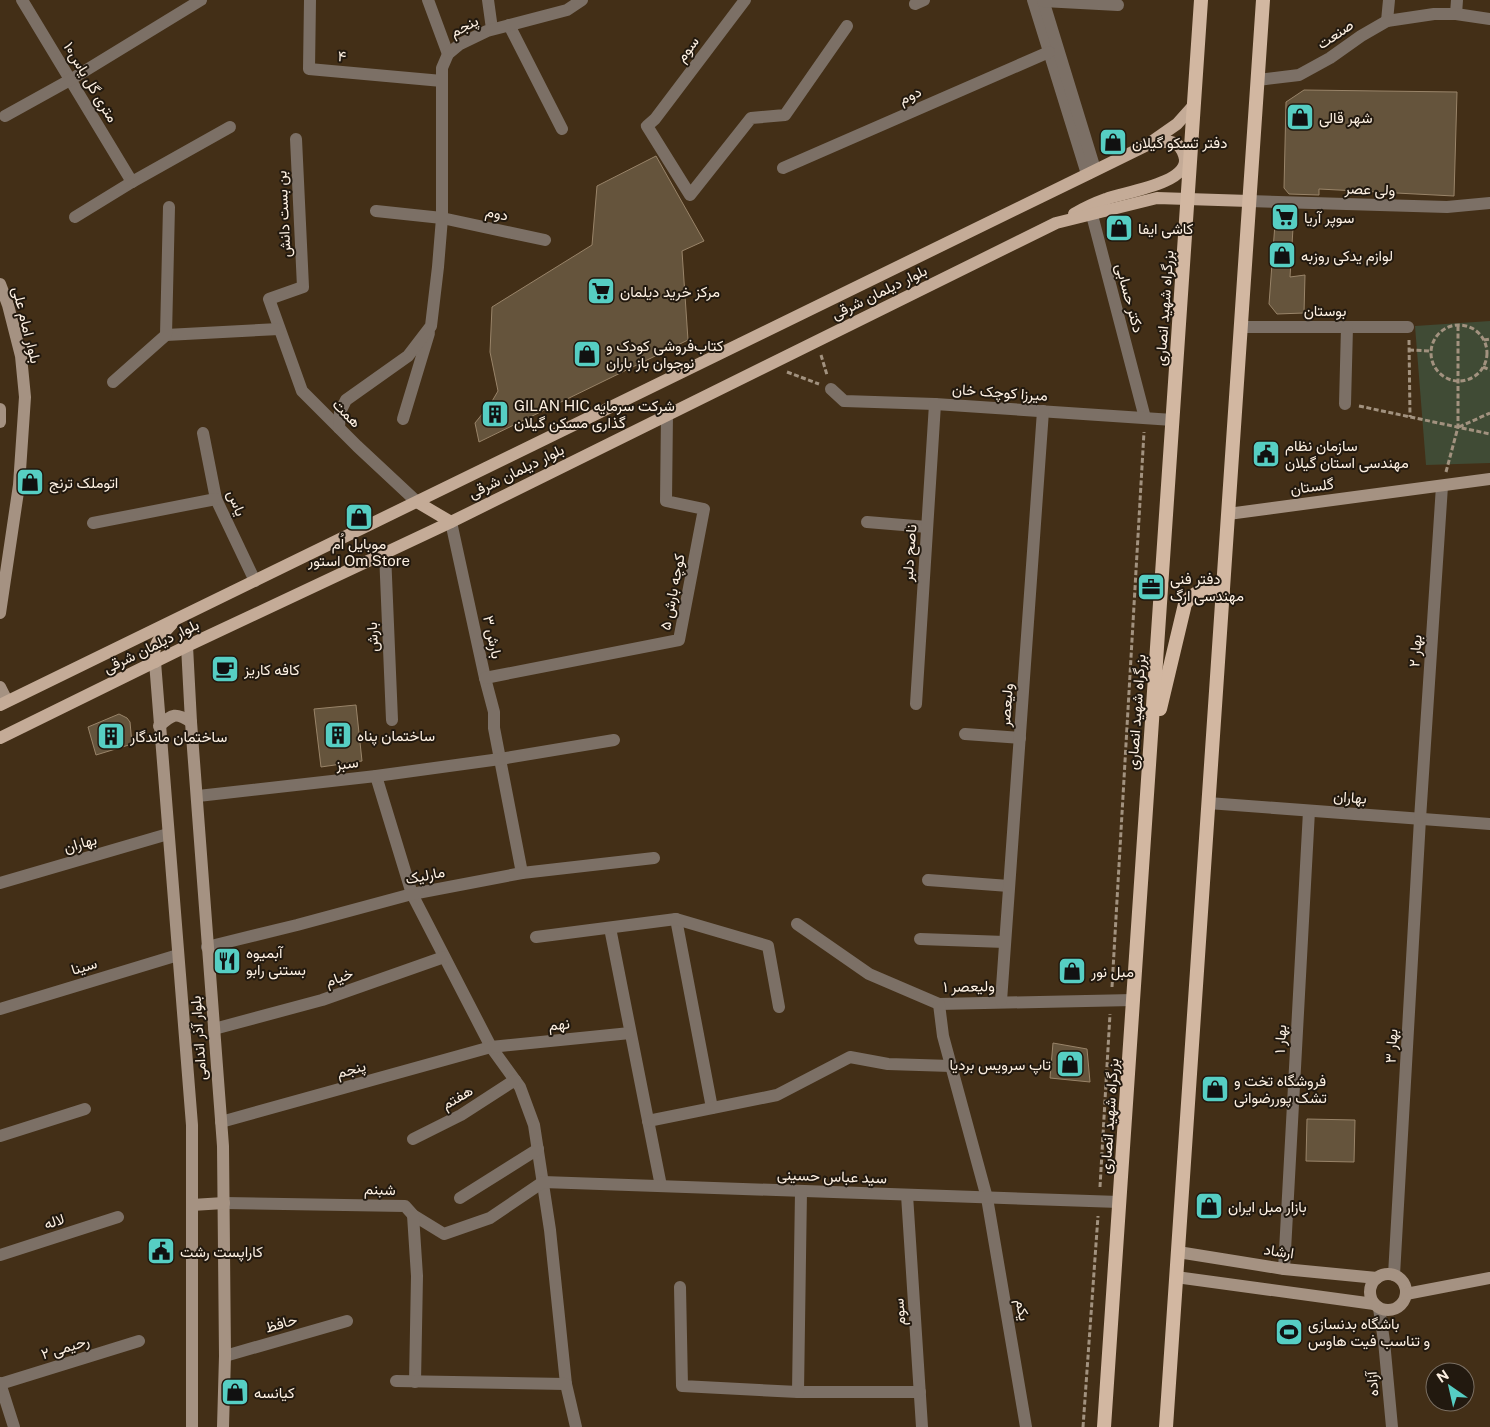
<svg xmlns="http://www.w3.org/2000/svg" width="1490" height="1427" font-family="'Public Sans',Vazirmatn,sans-serif">
<style>
.green{fill:#404b35}
.building{fill:#65543c;stroke:#998469}
.lines{fill:none;stroke-linecap:round;stroke-linejoin:round}
.path{stroke:#a2927f;stroke-width:3;stroke-dasharray:5 2.5;stroke-linecap:butt}
.minor{stroke:#7c7066;stroke-width:12}
.secondary{stroke:#a59282;stroke-width:12}
.primary{stroke:#c4ab97;stroke-width:12}
.trunk{stroke:#d2b7a1;stroke-width:14}
.labels{text-anchor:middle;dominant-baseline:central;stroke-width:4;stroke-linejoin:round;paint-order:stroke}
.street-label{font-size:15px;fill:#fdf0e2;stroke:#22190f}
.poi-label{font-size:15px;fill:#fdf0e2;stroke:#22190f;text-anchor:start}
</style>
<rect width="100%" height="100%" fill="#432f17"/>
<path class="green" d="M1490 321V463L1426 465 1415 326Z"/>
<g class="building">
<path d="M1304 90 1457 92 1454 196 1319 189V195L1289 194 1284 188 1286 102Z"/>
<path d="M656 156 704 241 682 251 688 340 479 442 475 423 491 403 498 391 490 352 492 307 592 245 597 186Z"/>
<path d="M1276 210 1294 212 1290 277 1305 275 1304 313 1277 314 1269 304Z"/>
<path d="M356 705 362 761 321 767 314 709Z"/>
<path d="M119 714 127 718 130 722 132 744 96 755 88 727Z"/>
<path d="M1053 1043 1087 1049 1090 1082 1050 1078Z"/>
<path d="M1307 1119 1355 1120 1354 1162 1306 1161Z"/>
</g>
<g class="lines">
<g class="path">
<circle cx="1459" cy="353" r="28"/>
<path d="M1409 340 1410 417"/>
<path d="M1484 340 1490 339"/>
<path d="M1409 350 1430 351"/>
<path d="M821 355 827 375"/>
<path d="M1483 367 1490 370"/>
<path d="M787 372 819 384"/>
<path d="M1359 406 1490 434"/>
<path d="M1459 427 1490 413"/>
<path d="M1446 472 1458 427V324"/>
<path d="M1112 987 1144 432"/>
<path d="M1100 1187 1110 1014"/>
<path d="M1083 1427 1098 1216"/>
</g>
<g class="minor">
<path d="M22 0 132 182"/>
<path d="M310 0 309 69 442 81"/>
<path d="M428 0 448 54"/>
<path d="M488 0 492 29"/>
<path d="M745 0 655 119 647 126 690 195 751 118 785 115 847 26"/>
<path d="M1033 0 1087 174"/>
<path d="M1043 0 1094 166"/>
<path d="M1043 1 1118 5"/>
<path d="M915 4 924 0"/>
<path d="M1456 14 1457 0"/>
<path d="M1387 21 1389 0"/>
<path d="M509 25 562 129"/>
<path d="M1258 80 1299 75 1330 58 1361 36 1387 21 1434 14H1456L1490 19"/>
<path d="M5 116 70 80 201 0"/>
<path d="M296 139 303 287 269 299 302 391 357 446 417 502"/>
<path d="M783 168 1049 52"/>
<path d="M1249 201 1447 207 1490 203"/>
<path d="M376 211 442 218 545 240"/>
<path d="M1092 215 1145 418"/>
<path d="M75 217 132 182 230 127"/>
<path d="M1241 327H1408"/>
<path d="M166 335 279 329"/>
<path d="M113 382 166 335 169 207"/>
<path d="M831 389 844 401 935 404 1173 420"/>
<path d="M1345 404 1347 327"/>
<path d="M403 419 429 333"/>
<path d="M339 428 340 412 346 400 408 356 431 326 438 267 442 218V68L448 54 460 44 487 31 567 10 582 0"/>
<path d="M203 433 216 499 255 581"/>
<path d="M451 522 485 678 494 712V728L522 873"/>
<path d="M867 522 927 527"/>
<path d="M93 523 216 499"/>
<path d="M385 553 392 720"/>
<path d="M485 678 679 640 704 509 666 501 667 414"/>
<path d="M916 704 935 404"/>
<path d="M965 734 1020 738"/>
<path d="M376 776 412 894 491 1047 520 1087 534 1125 550 1230 566 1384 576 1427"/>
<path d="M198 796 376 776 500 759 614 740"/>
<path d="M1208 803 1490 824"/>
<path d="M928 880 1009 886"/>
<path d="M0 883 168 834"/>
<path d="M676 919 712 1108"/>
<path d="M797 924 869 974 939 1004 1133 1000"/>
<path d="M610 928 661 1186"/>
<path d="M536 937 676 919 768 946 779 1007"/>
<path d="M920 939 1005 942"/>
<path d="M207 947 297 925 412 894 522 873 654 858"/>
<path d="M1001 1001 1043 411"/>
<path d="M939 1004 943 1036 987 1198 1026 1427"/>
<path d="M0 1009 178 955"/>
<path d="M214 1029 322 1000 444 957"/>
<path d="M648 1121 777 1095 850 1057 888 1064 951 1066"/>
<path d="M221 1122 491 1047 630 1033"/>
<path d="M0 1136 85 1109"/>
<path d="M413 1139 461 1115 515 1080"/>
<path d="M907 1195 922 1427"/>
<path d="M460 1198 538 1149"/>
<path d="M224 1203 405 1206 413 1215 444 1234 490 1218 543 1182 1119 1202"/>
<path d="M413 1215 417 1276 415 1382"/>
<path d="M0 1255 118 1217"/>
<path d="M1284 1269 1309 811"/>
<path d="M1394 1275 1420 819 1442 486"/>
<path d="M680 1287 682 1386 798 1392H920"/>
<path d="M1379 1308 1384 1341 1392 1427"/>
<path d="M225 1356 347 1321"/>
<path d="M396 1381 566 1384"/>
<path d="M0 1383 14 1427"/>
<path d="M0 1384 139 1341"/>
<path d="M798 1392 801 1191"/>
</g>
<g class="secondary">
<path d="M0 284 8 305 21 356 25 397 19 485 0 613"/>
<path d="M0 409V422"/>
<path d="M1228 514 1490 479"/>
<path d="M187 646 191 722 223 1146 225 1356 223 1427"/>
<path d="M155 662 192 1125V1427"/>
<path d="M0 687 7 701"/>
<path d="M159 726C173 714 175 712 191 722"/>
<path d="M192 1205 224 1203"/>
<path d="M1178 1252 1284 1269 1377 1278"/>
<circle cx="1388" cy="1292" r="18"/>
<path d="M1176 1277 1374 1304"/>
<path d="M1406 1294 1490 1278"/>
</g>
<g class="primary">
<path d="M1074 214C1084 208 1095 203 1106 199 1124 192 1187 184 1185 159 1184 154 1182 149 1178 145 1170 139 1160 143 1151 144"/>
<path d="M417 502 451 522"/>
<path d="M155 662C151 645 161 636 172 624"/>
<path d="M0 705 1090 173 1147 145 1177 124 1194 105"/>
<path d="M0 738 187 646 451 522 1056 223 1157 198 1249 201"/>
</g>
<g class="trunk">
<path d="M1160 709 1185 604C1193 591 1208 587 1223 593"/>
<path d="M1104 1427 1201 0"/>
<path d="M1166 1427 1263 0"/>
</g>
</g>
<defs>
<g id="shop-square" transform="scale(1.4375)"><rect x="-9" y="-9" width="18" height="18" rx="4" fill="#56cec3" stroke="#22190f"/><path d="M-5-2.5h2.3a2.7 3.5 0 0 1 5.4 0H5L5.5 6h-11ZM-1.5-2.5h3a1.5 2.3 0 0 0-3 0Z" fill="#111"/></g>
<g id="supermarket-square" transform="scale(1.4375)"><rect x="-9" y="-9" width="18" height="18" rx="4" fill="#56cec3" stroke="#22190f"/><path d="M-6-5.5h2.5l.6 2H6L4.5 2H-2.5L-4.4-4H-6ZM-1.5 3.2a1.3 1.3 0 1 0 .1 0ZM3 3.2a1.3 1.3 0 1 0 .1 0Z" fill="#111"/></g>
<g id="building-square" transform="scale(1.4375)"><rect x="-9" y="-9" width="18" height="18" rx="4" fill="#56cec3" stroke="#22190f"/><path d="M-4-6H4V6H1V3H-1V6H-4ZM-2.5-4.3h1.7v1.8h-1.7ZM.8-4.3h1.7v1.8H.8ZM-2.5-1h1.7V.8h-1.7ZM.8-1h1.7V.8H.8Z" fill="#111"/></g>
<g id="civic-square" transform="scale(1.4375)"><rect x="-9" y="-9" width="18" height="18" rx="4" fill="#56cec3" stroke="#22190f"/><path d="M-.6-6.5H3V-4.5H.6V-3L4-1V1h2V6H-6V1h2V-1L-.6-3ZM-1.2 2.5V6h2.4V2.5Z" fill="#111"/></g>
<g id="office-square" transform="scale(1.4375)"><rect x="-9" y="-9" width="18" height="18" rx="4" fill="#56cec3" stroke="#22190f"/><path d="M-6-3h4V-5.5h4V-3h4V5H-6ZM-1-4.5V-3h2v-1.5ZM-6 0V1H6V0Z" fill="#111"/></g>
<g id="cafe-square" transform="scale(1.4375)"><rect x="-9" y="-9" width="18" height="18" rx="4" fill="#56cec3" stroke="#22190f"/><path d="M-5.5-4.5H6V0H3Q3 3.5 0 3.5H-2.5Q-5.5 3.5-5.5 0ZM3-3.2v2h1.7v-2ZM-6 4.5H4V6H-6Z" fill="#111"/></g>
<g id="restaurant-square" transform="scale(1.4375)"><rect x="-9" y="-9" width="18" height="18" rx="4" fill="#56cec3" stroke="#22190f"/><path d="M-5-6h1v4h1v-4h1v4h1v-4h1v5L-1.5 .5V6h-2V.5L-5-1ZM5-6V6H3V1.5H1.5Q1.5-4 5-6Z" fill="#111"/></g>
<g id="stadium-square" transform="scale(1.4375)"><rect x="-9" y="-9" width="18" height="18" rx="4" fill="#56cec3" stroke="#22190f"/><path d="M0-5a6.5 5 0 1 0 0 10a6.5 5 0 1 0 0-10ZM-3.5-1.8h7v3.6h-7Z" fill="#111"/></g>
</defs>
<g fill-rule="evenodd">
<use href="#shop-square" x="1300" y="117"/>
<use href="#shop-square" x="1113" y="142"/>
<use href="#supermarket-square" x="1285" y="217"/>
<use href="#shop-square" x="1119" y="228"/>
<use href="#shop-square" x="1282" y="255"/>
<use href="#supermarket-square" x="601" y="291"/>
<use href="#shop-square" x="587" y="354"/>
<use href="#building-square" x="495" y="414"/>
<use href="#civic-square" x="1266" y="454"/>
<use href="#shop-square" x="30" y="482"/>
<use href="#shop-square" x="359" y="517"/>
<use href="#office-square" x="1151" y="587"/>
<use href="#cafe-square" x="225" y="669"/>
<use href="#building-square" x="338" y="735"/>
<use href="#building-square" x="111" y="736"/>
<use href="#restaurant-square" x="227" y="961"/>
<use href="#shop-square" x="1072" y="971"/>
<use href="#shop-square" x="1070" y="1064"/>
<use href="#shop-square" x="1215" y="1089"/>
<use href="#shop-square" x="1209" y="1206"/>
<use href="#civic-square" x="161" y="1251"/>
<use href="#stadium-square" x="1289" y="1332"/>
<use href="#shop-square" x="235" y="1392"/>
</g>
<g class="labels">
<g class="street-label">
<text transform="translate(464 26) rotate(-28)">پنجم</text>
<text transform="translate(1335 34) rotate(-34)">صنعت</text>
<text transform="translate(687 49) rotate(-53)">سوم</text>
<text transform="translate(342 56) rotate(5)">۴</text>
<text transform="translate(91 82) rotate(59)">۱۰متری گل یاس</text>
<text transform="translate(910 95) rotate(-24)">دوم</text>
<text transform="translate(1370 189) rotate(2)">ولی عصر</text>
<text transform="translate(497 213) rotate(12)">دوم</text>
<text transform="translate(283 214) rotate(-93)">بن بست دانش</text>
<text transform="translate(879 292) rotate(-26)">بلوار دیلمان شرقی</text>
<text transform="translate(1130 298) rotate(75)">دکتر حسابی</text>
<text transform="translate(1164 308) rotate(-86)">بزرگراه شهید انصاری</text>
<text x="1325" y="310">بوستان</text>
<text transform="translate(27 325) rotate(76)">بلوار امام علی</text>
<text transform="translate(1000 392) rotate(4)">میرزا کوچک خان</text>
<text transform="translate(347 413) rotate(45)">همت</text>
<text transform="translate(516 471) rotate(-26)">بلوار دیلمان شرقی</text>
<text transform="translate(1312 486) rotate(-7)">گلستان</text>
<text transform="translate(237 503) rotate(68)">یاس</text>
<text transform="translate(909 553) rotate(-86)">ناصح دلبر</text>
<text transform="translate(672 592) rotate(-79)">کوچه بارش ۵</text>
<text transform="translate(372 637) rotate(-93)">بارش</text>
<text transform="translate(493 637) rotate(78)">بارش ۳</text>
<text transform="translate(151 646) rotate(-26)">بلوار دیلمان شرقی</text>
<text transform="translate(1415 651) rotate(-86)">بهار ۲</text>
<text transform="translate(1006 705) rotate(-86)">ولیعصر</text>
<text transform="translate(1136 712) rotate(-86)">بزرگراه شهید انصاری</text>
<text transform="translate(347 763) rotate(-7)">سبز</text>
<text transform="translate(1350 797) rotate(4)">بهاران</text>
<text transform="translate(80 843) rotate(-16)">بهاران</text>
<text transform="translate(425 875) rotate(-11)">مارلیک</text>
<text transform="translate(84 966) rotate(-17)">سینا</text>
<text transform="translate(339 977) rotate(-20)">خیام</text>
<text transform="translate(969 986) rotate(-1)">ولیعصر ۱</text>
<text transform="translate(559 1024) rotate(-6)">نهم</text>
<text transform="translate(198 1038) rotate(-94)">بلوار آذر اندامی</text>
<text transform="translate(1280 1039) rotate(-87)">بهار ۱</text>
<text transform="translate(1391 1046) rotate(-87)">بهار ۳</text>
<text transform="translate(351 1069) rotate(-16)">پنجم</text>
<text transform="translate(457 1097) rotate(-30)">هفتم</text>
<text transform="translate(1109 1116) rotate(-86)">بزرگراه شهید انصاری</text>
<text transform="translate(832 1176) rotate(2)">سید عباس حسینی</text>
<text transform="translate(380 1189) rotate(2)">شبنم</text>
<text transform="translate(54 1221) rotate(-18)">لاله</text>
<text transform="translate(1279 1251) rotate(8)">ارشاد</text>
<text transform="translate(1023 1310) rotate(80)">یکم</text>
<text transform="translate(899 1312) rotate(-94)">سوم</text>
<text transform="translate(281 1323) rotate(-16)">حافظ</text>
<text transform="translate(65 1347) rotate(-17)">رحیمی ۲</text>
<text transform="translate(1372 1384) rotate(-95)">آزاده</text>
</g>
<g class="poi-label">
<text x="1319" y="117">شهر قالی</text>
<text x="1132" y="142">دفتر تسکو گیلان</text>
<text x="1304" y="217">سوپر آریا</text>
<text x="1138" y="228">کاشی ایفا</text>
<text x="1301" y="255">لوازم یدکی روزبه</text>
<text x="620" y="291">مرکز خرید دیلمان</text>
<text x="606" y="345">کتاب‌فروشی کودک و<tspan x="606" dy="17">نوجوان باز باران</tspan></text>
<text x="514" y="405">GILAN HIC شرکت سرمایه<tspan x="514" dy="17">گذاری مسکن گیلان</tspan></text>
<text x="1285" y="445">سازمان نظام<tspan x="1285" dy="17">مهندسی استان گیلان</tspan></text>
<text x="49" y="482">اتوملک ترنج</text>
<text x="359" y="543" text-anchor="middle">موبایل اُم<tspan x="359" dy="17">استور Om Store</tspan></text>
<text x="1170" y="578">دفتر فنی<tspan x="1170" dy="17">مهندسی ارگ</tspan></text>
<text x="244" y="669">کافه کاریز</text>
<text x="357" y="735">ساختمان پناه</text>
<text x="130" y="736">ساختمان ماندگار</text>
<text x="246" y="952">آبمیوه<tspan x="246" dy="17">بستنی رابو</tspan></text>
<text x="1091" y="971">مبل نور</text>
<text x="1051" y="1064" text-anchor="end">تاپ سرویس بردیا</text>
<text x="1234" y="1080">فروشگاه تخت و<tspan x="1234" dy="17">تشک پوررضوانی</tspan></text>
<text x="1228" y="1206">بازار مبل ایران</text>
<text x="180" y="1251">کاراپست رشت</text>
<text x="1308" y="1323">باشگاه بدنسازی<tspan x="1308" dy="17">و تناسب فیت هاوس</tspan></text>
<text x="254" y="1392">کیانسه</text>
</g>
</g>
<g transform="translate(1450 1387) rotate(326)"><circle r="24" fill="#22190f" stroke="#7a6f63"/>
<path d="M0-4L9 19L0 12L-9 19Z" fill="#56cec3"/>
<text y="-8" font-size="14" font-weight="bold" text-anchor="middle" fill="#fdf0e2">N</text>
</g>
</svg>
